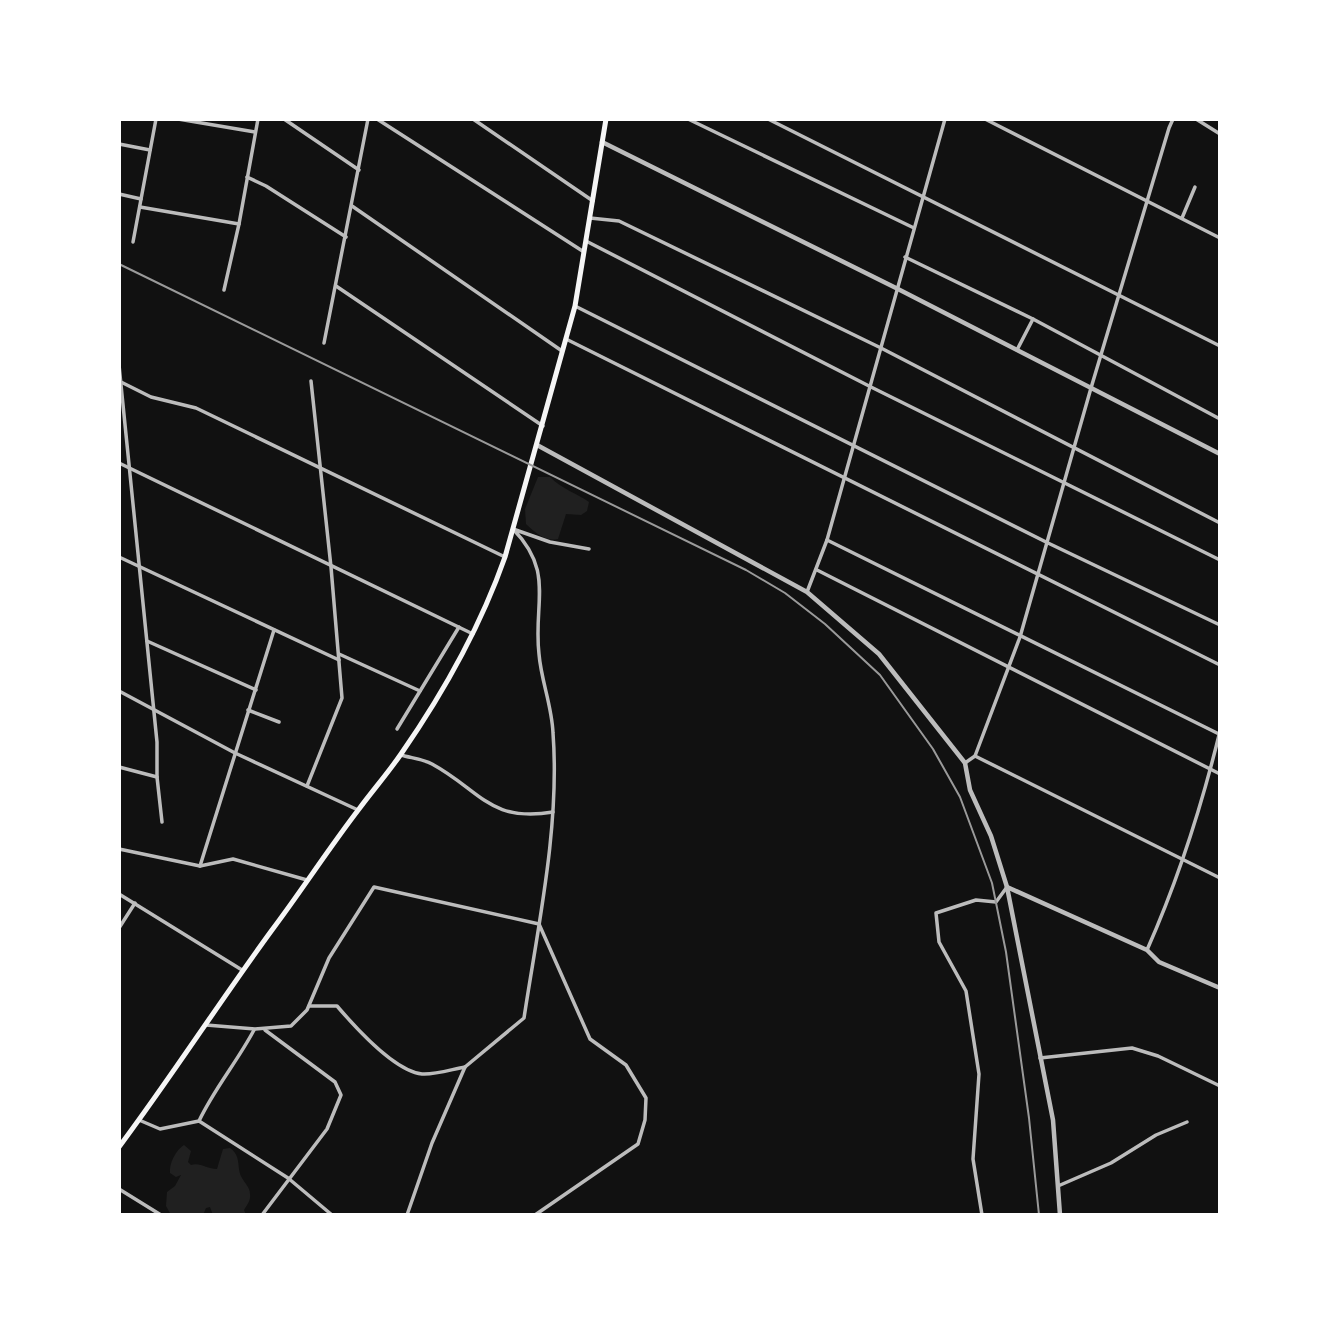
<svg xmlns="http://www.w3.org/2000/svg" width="1339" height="1334" font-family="'Varela Round',sans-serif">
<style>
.green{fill:#202020}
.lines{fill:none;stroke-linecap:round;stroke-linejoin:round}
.minor{stroke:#bcbcbc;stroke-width:3.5}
.tertiary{stroke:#bcbcbc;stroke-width:4.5}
.secondary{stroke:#f5f5f5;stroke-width:5}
.rail{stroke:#9a9a9a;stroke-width:2}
</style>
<rect width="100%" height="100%" fill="#111"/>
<g class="green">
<path d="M538 477H550C562 489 576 493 589 502L587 511 581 515 566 514 558 539C545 542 535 532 526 524L525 509Z"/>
<path d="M184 1145 191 1151 188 1162 191 1165C200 1162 207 1169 217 1169L223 1149 230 1148C242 1156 236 1168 242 1178 245 1184 250 1187 250 1194 251 1200 247 1205 244 1210L246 1215H213L210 1207 206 1208 203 1215H171L166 1206 167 1192 175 1186 181 1175 176 1177 170 1173C169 1163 176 1150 184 1145Z"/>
</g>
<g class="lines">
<g class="minor">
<path d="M178 119 255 132"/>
<path d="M284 119 359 170"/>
<path d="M377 119 584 252"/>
<path d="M473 119 593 201"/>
<path d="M688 119 914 228"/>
<path d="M768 119 1220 346"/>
<path d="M985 119 1220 238"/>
<path d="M1196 119 1220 134"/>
<path d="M119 144 150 150"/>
<path d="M247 177 266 186 346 237"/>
<path d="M119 194 141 199"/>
<path d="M352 206 562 351"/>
<path d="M140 207 239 224"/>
<path d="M590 218 619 221 881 348 1220 523"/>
<path d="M1182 218 1195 187"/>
<path d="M586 241 871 387 1220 560"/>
<path d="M133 242 156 119"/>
<path d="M905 257 1033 319 1220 419"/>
<path d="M336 286 543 426"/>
<path d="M224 290 239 224 258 119"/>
<path d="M575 306 1048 543 1220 625"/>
<path d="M566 339 1220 665"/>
<path d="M324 343 368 119"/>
<path d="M1017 350 1033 319"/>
<path d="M119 365 157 742V777L162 822"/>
<path d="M121 382 151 397 196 408 505 557"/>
<path d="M119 463 473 634"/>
<path d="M827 540 1219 734"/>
<path d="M119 557 339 660"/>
<path d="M817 570 1220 774"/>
<path d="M807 592 827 540 945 119"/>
<path d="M147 641 256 690"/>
<path d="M339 654 420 691"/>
<path d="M119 691 235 753 358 810"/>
<path d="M248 710 279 722"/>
<path d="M397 729 459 627"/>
<path d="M401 755C411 758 423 759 432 764 480 790 490 823 553 812"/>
<path d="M975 756 1220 878"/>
<path d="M965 763 975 756 1020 637 1091 388 1169 128 1173 119"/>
<path d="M119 767 157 777"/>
<path d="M307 786 342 698 331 567 311 381"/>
<path d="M119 849 200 866 233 859 307 880"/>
<path d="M200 866 274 630"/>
<path d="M119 894 242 970"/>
<path d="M119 928 135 903"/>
<path d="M1147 950C1178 880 1202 805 1220 731"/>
<path d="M309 1006H337C355 1027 394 1071 422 1074 435 1075 453 1069 465 1067"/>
<path d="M206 1025 255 1029 291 1026 307 1010 329 958 374 887 539 924 590 1039 626 1065 646 1098 645 1120 638 1144 535 1215"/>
<path d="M1040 1058 1132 1048 1158 1056 1220 1086"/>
<path d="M139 1120 160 1129 199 1121C214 1089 237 1062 254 1030"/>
<path d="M199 1121 288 1178 332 1215"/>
<path d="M1058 1186 1111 1163 1156 1135 1187 1122"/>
<path d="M119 1189 161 1215"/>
<path d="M262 1215 327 1129 341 1095 335 1082 265 1030"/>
<path d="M407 1215 432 1143 465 1067 524 1018C538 926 560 826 553 733 552 706 541 680 539 654 533 603 555 572 513 529L550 542 589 549"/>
<path d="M982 1215 973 1159 979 1074 966 991 939 942 936 913 976 900 996 902 1007 887"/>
</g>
<g class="tertiary">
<path d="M602 142 896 288 1220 454"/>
<path d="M537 445 807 592 879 654 965 763 970 790 991 836 1007 887 1053 1120 1060 1215"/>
<path d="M1007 887 1147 950 1159 962 1220 988"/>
</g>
<path class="secondary" d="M119 1147C172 1076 220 1001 272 930 302 890 329 848 359 809 373 790 388 773 401 754 444 692 480 628 505 557L575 306 606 119"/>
<path class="rail" d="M119 264 746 570 785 593 825 624 880 675 933 749 960 797 992 883 1006 952 1029 1118 1039 1215"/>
</g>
<rect width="1339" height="1334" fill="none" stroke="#ffffff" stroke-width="242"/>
</svg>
